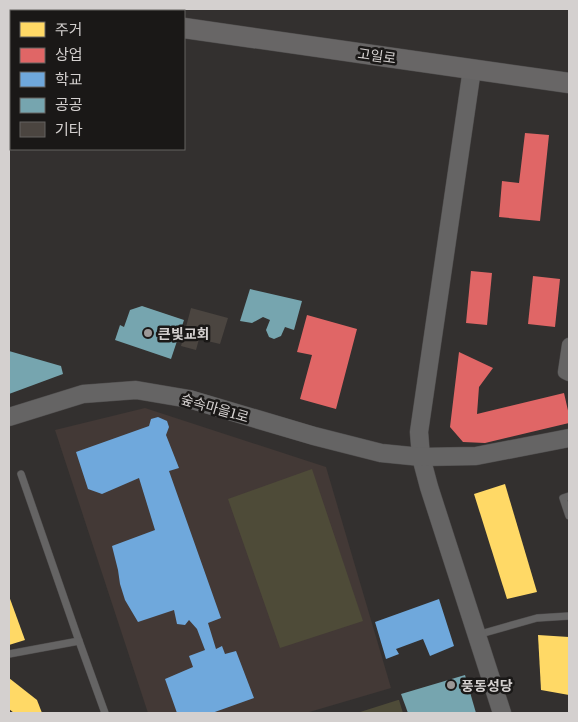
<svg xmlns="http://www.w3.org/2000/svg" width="578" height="722" font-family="Literata,'Noto Sans KR',serif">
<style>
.built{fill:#433936}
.green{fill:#4e4b38}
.homes{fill:#ffd966}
.shops{fill:#e06666}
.schools{fill:#6fa8dc}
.public{fill:#76a5af}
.building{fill:#4b4540}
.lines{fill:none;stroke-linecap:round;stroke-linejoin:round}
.service-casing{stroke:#4f4d4d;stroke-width:8}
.minor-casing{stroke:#4f4d4d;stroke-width:15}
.tertiary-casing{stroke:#4f4d4d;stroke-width:19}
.secondary-casing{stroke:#4f4d4d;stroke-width:21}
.service{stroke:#656464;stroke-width:7}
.minor{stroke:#656464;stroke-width:14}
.tertiary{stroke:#656464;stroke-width:18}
.secondary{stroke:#686666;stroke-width:20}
.poi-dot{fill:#9c9897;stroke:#1a1817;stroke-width:2}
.labels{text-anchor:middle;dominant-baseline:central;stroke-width:5;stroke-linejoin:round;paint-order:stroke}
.street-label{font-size:14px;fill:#d4d0cf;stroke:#1a1817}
.poi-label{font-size:14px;font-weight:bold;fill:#d4d0cf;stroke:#1a1817;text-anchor:start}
</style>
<rect width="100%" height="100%" fill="#33302f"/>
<path class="built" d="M145 408 326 467 391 688 306 713H148L55 430Z"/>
<g class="green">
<path d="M312 469 363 621 280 648 228 499Z"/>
<path d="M399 700 403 713H357L398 700Z"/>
</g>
<g class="homes">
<path d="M505 484 537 592 507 599 474 494Z"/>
<path d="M9 596 25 640 9 645Z"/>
<path d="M538 635 569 637V695L541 690Z"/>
<path d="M9 678 37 700 42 713H14L9 709Z"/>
</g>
<g class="shops">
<path d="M525 133 549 135 540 221 499 217 502 181 519 183Z"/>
<path d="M471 271 492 273 487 325 466 323Z"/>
<path d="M533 276 560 279 555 327 528 324Z"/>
<path d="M307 315 357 329 336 409 300 399 312 355 297 352Z"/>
<path d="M459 352 493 368 479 387 477 414 564 393 569 415V423L485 443 463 442 450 427Z"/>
</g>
<g class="schools">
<path d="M158 417 167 421 169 427 166 435 179 468 169 471 221 618 208 623 216 649 222 646 225 654 236 651 254 698 212 713H177L165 679 193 667 189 656 205 650 197 629 189 620 185 625 177 624 174 610 138 622 125 600 120 584 118 570 112 546 155 530 139 478 102 494 88 489 76 452 149 426 151 419Z"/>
<path d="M439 599 454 646 430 656 423 639 396 649 399 654 386 659 375 622Z"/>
</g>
<g class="public">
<path d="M250 289 302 301 294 330 285 327 281 336 274 339 269 337 266 330 270 320 263 317 252 323 240 321Z"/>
<path d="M142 306 184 320 171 359 115 340 120 325 124 327 130 310Z"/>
<path d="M9 351 61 366 63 374 9 394Z"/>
<path d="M465 675 476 713H408L401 694Z"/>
</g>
<path class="building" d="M191 308 228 318 220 344 199 339 196 350 181 346Z"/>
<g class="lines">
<g class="service-casing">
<g id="service">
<path d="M21 474 79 641 105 713"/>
<path d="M569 496 563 498 569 516"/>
<path d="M477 635 537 618 569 616"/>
<path d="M9 654 79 641"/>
</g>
</g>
<g class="minor-casing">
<path id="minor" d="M569 345 565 372 569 374"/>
</g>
<g class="tertiary-casing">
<g id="tertiary">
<path d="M472 69 419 432 421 457 429 487 502 713"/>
<path d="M9 417 83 394 136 390 189 399 314 436 381 453 421 457 476 456 569 438"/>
</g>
</g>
<g class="secondary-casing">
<g id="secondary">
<path d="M43 9 61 11"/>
<path d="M184 28 569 83"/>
</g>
</g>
<use href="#service" class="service"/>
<use href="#minor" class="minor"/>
<use href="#tertiary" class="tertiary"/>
<use href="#secondary" class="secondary"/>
</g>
<g class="poi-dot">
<circle cx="148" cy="333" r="5"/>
<circle cx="451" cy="685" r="5"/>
</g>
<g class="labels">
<g class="street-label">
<text transform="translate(377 55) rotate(8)">고일로</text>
<text transform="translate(215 407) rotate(16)">숲속마을1로</text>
</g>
<g class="poi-label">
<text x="158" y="333">큰빛교회</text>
<text x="461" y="685">풍동성당</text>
</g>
</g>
<rect width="578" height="722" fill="none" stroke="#d4d0cf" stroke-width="20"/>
<rect x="10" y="10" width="175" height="140" fill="#1a1817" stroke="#646261"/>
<rect x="20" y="22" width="25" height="15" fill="#ffd966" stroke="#646261"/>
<text x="55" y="35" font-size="15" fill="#d4d0cf">주거</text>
<rect x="20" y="48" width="25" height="15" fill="#e06666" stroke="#646261"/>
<text x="55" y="60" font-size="15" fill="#d4d0cf">상업</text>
<rect x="20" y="72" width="25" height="15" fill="#6fa8dc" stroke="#646261"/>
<text x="55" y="85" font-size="15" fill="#d4d0cf">학교</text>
<rect x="20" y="98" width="25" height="15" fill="#76a5af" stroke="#646261"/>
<text x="55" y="110" font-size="15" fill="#d4d0cf">공공</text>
<rect x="20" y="122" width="25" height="15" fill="#4b4540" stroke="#646261"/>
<text x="55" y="135" font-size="15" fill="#d4d0cf">기타</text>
</svg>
